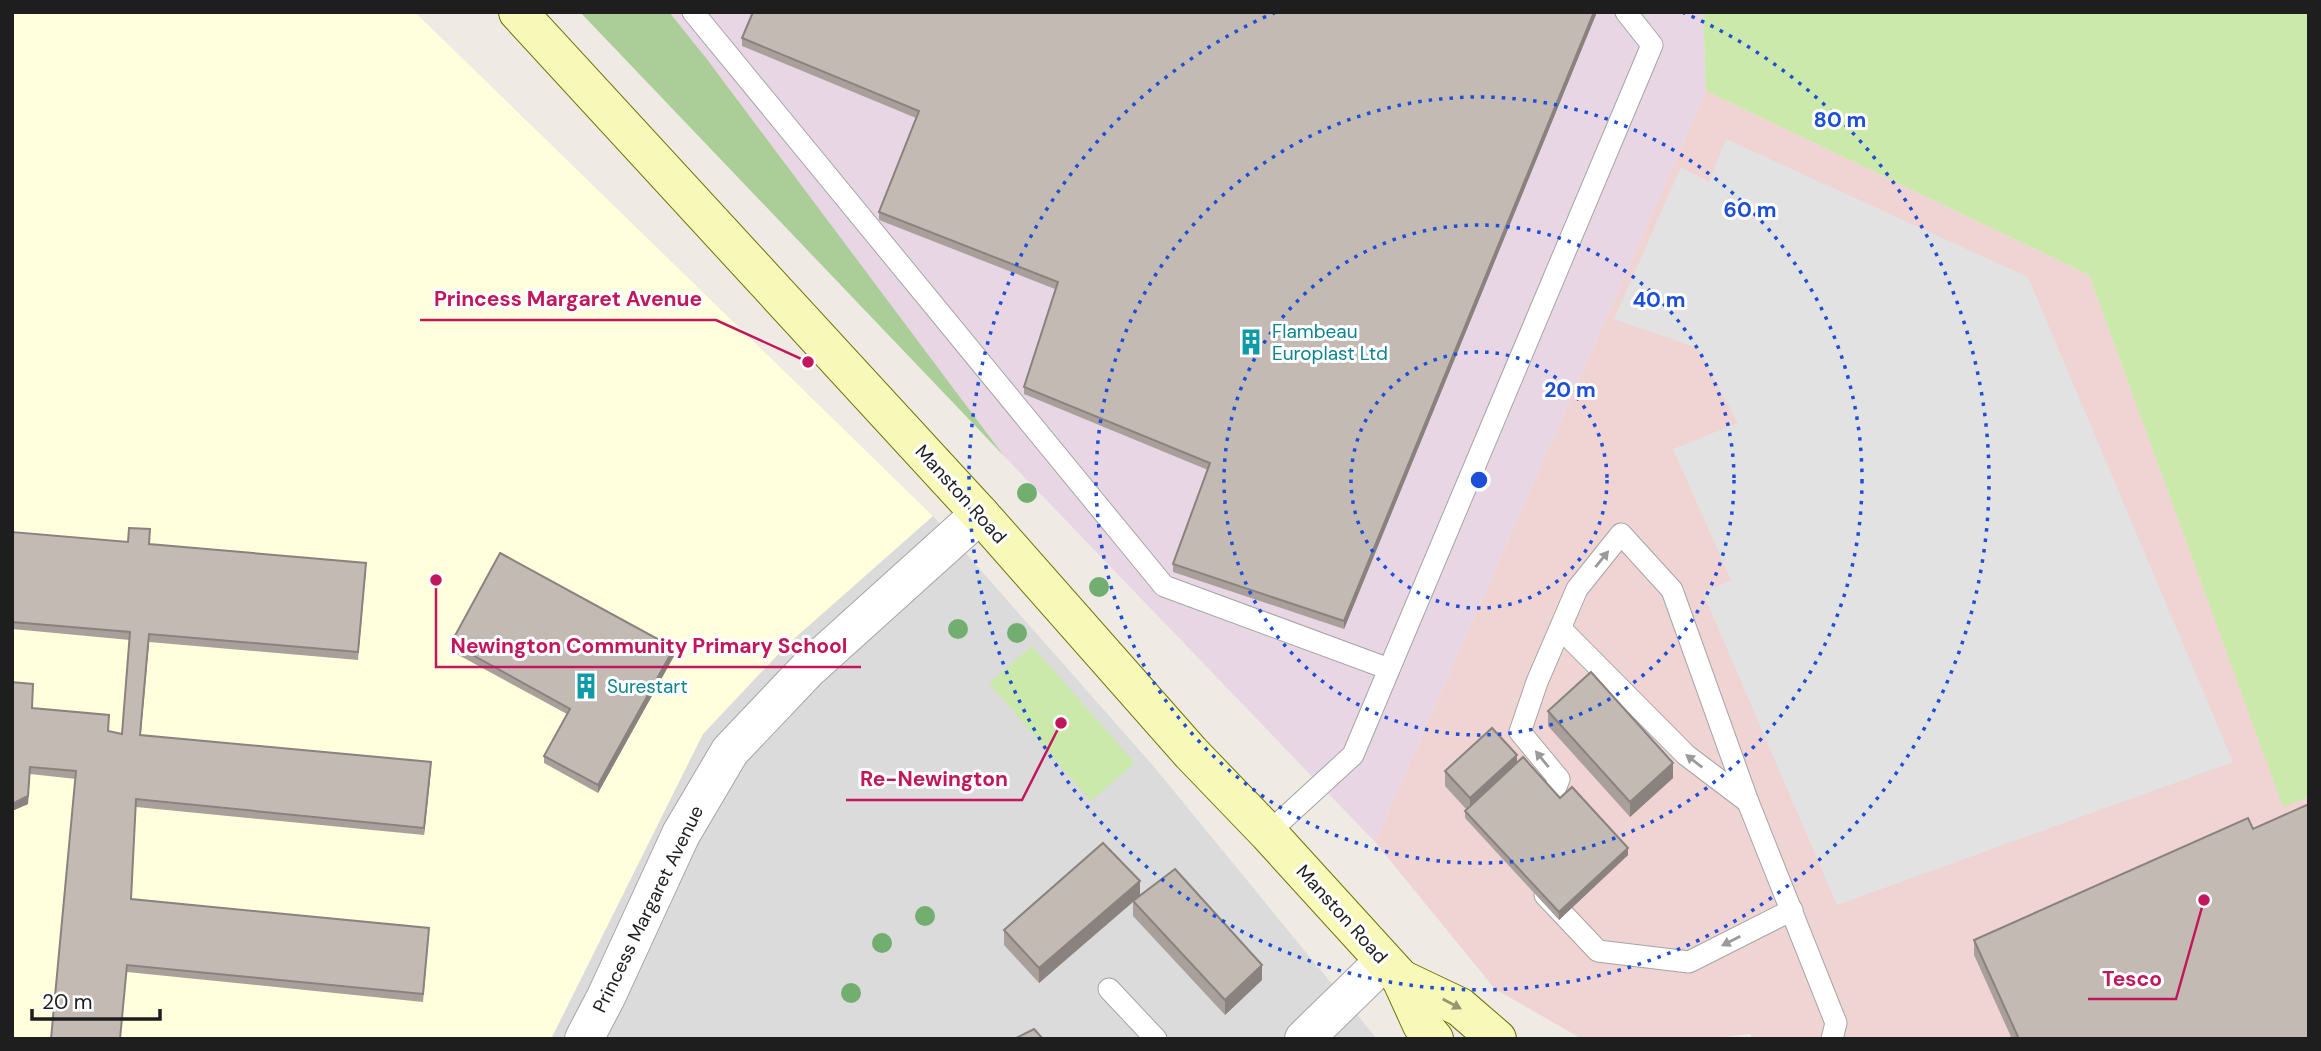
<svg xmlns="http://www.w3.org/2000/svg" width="2321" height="1051" font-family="'DM Sans',sans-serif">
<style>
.residential{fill:#dcdbdb}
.commercial{fill:#f0d3d3}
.industrial{fill:#e8d6e5}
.education{fill:#fffedd}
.grass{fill:#cbe9aa}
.forest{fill:#abce99}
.parking{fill:#e2e2e2}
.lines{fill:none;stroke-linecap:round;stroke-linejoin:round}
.service-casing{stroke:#a5a5a5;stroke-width:23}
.minor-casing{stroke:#a5a5a5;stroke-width:40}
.secondary-casing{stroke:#6d7505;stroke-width:40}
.service{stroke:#fff;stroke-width:21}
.minor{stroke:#fff;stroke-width:38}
.secondary{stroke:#f8f9b8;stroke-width:38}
.tree{fill:#72ae70}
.wall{fill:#a9a09b}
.shaded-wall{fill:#89827e}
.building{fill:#c4bab4;stroke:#89827e;stroke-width:2}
.oneway{fill:#9a9a9a}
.oneway2{fill:#969673}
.ring{fill:none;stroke:#1d4ed8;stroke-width:3.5;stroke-dasharray:3.5 7}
.labels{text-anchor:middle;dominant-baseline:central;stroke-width:6;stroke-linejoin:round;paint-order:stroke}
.culture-label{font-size:19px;fill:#0d838f;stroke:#fff;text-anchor:start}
.street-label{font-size:19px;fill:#1e1e1e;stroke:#fff}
.centre{fill:#1d4ed8;stroke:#fff;stroke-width:3.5}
.ring-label{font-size:21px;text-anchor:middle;font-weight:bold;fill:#1d4ed8;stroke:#fff;stroke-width:6;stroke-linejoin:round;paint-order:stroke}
.leader{fill:none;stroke:#c2185b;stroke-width:2.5}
.callout-dot{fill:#c2185b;stroke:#fff;stroke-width:2.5}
.callout-label{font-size:21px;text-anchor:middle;font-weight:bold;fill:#c2185b;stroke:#fff;stroke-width:6;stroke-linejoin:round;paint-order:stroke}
</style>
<rect width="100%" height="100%" fill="#efebe4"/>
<path class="residential" d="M12 12H415L933 516 1155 768 1377 1039H12Z"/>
<path class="commercial" d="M1706 91 2089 275 2283 806 2309 797V1039H1752L1750 1034 1708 1039H1582L1495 989 1375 842Z"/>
<path class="industrial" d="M652 12H1703L1706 91 1375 842 1004 456Z"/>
<path class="education" d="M12 12H415L933 516 787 645 703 734 551 1039H12Z"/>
<g class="grass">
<path d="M1703 12H2309V797L2283 807 2089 275 1706 91Z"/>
<path d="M1032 646 1135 763 1091 801 989 683Z"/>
</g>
<path class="forest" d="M580 12H669L706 58 1004 456Z"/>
<path class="parking" d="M1726 139 2028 277 2233 762 1837 905 1703 593 1731 580 1673 449 1738 423 1697 348 1614 319 1681 167 1709 182Z"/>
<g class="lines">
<g class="service-casing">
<g id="service">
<path d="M693 12 1164 586 1389 669"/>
<path d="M1561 629 1686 755 1748 802"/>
<path d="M1544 817 1559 779 1520 732 1537 682 1577 589 1621 534 1672 590 1748 802 1836 1023 1832 1039"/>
<path d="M1268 833 1353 755 1652 45 1626 12"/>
<path d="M1545 895 1598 951 1689 962 1792 910"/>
<path d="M1109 989 1156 1039"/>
</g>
</g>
<g class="minor-casing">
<g id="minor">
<path d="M584 1039 606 997 681 834 730 751 807 670 980 514"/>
<path d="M1304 1039 1384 961"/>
</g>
</g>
<g class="secondary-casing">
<g id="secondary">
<path d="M518 12 980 514 1191 753 1268 833 1401 979 1422 1025 1434 1039"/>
<path d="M1401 979 1460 1007 1497 1039"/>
</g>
</g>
<use href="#service" class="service"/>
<use href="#minor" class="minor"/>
<use href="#secondary" class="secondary"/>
</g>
<g class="tree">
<circle cx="1027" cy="493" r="10"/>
<circle cx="1099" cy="587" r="10"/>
<circle cx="958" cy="629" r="10"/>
<circle cx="1017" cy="633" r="10"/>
<circle cx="925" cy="916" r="10"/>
<circle cx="882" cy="943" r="10"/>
<circle cx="851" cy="993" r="10"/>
</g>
<g class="wall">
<path d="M1597 12 1344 629 1173 572V564L1208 470 1024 394V387L1055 289 879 220V212L916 118 742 46V38Z"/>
<path d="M12 532 150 544 366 571 358 660 149 642 140 735 431 769 424 835 136 807 131 899 429 936 423 1002 127 972 76 779 30 774 28 804 12 811V682L32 708 108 731 122 734 130 640 12 629Z"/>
<path d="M451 643 674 656 598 793 544 763V756L567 714 451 651Z"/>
<path d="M1548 711 1673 778 1630 817 1548 726Z"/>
<path d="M1517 762 1628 855 1559 920 1465 818V811L1466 809 1445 786V771Z"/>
<path d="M2253 829 2309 1039H2012L1974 955V940Z"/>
<path d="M1140 896 1262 980 1225 1015 1133 916V901L1039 983 1004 945V930Z"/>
</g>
<g class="shaded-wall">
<path d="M1594 12H1597L1344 629V621Z"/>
<path d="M149 634V642L140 743V735Z"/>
<path d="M674 648V656L598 793V785Z"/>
<path d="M1517 755V770L1470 813V798Z"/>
<path d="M431 762V769L424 835V828Z"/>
<path d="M1673 763V778L1630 817V802Z"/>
<path d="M30 767 28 804 12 811V804Z"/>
<path d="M1628 848V855L1559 920V912Z"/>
<path d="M1140 881V896L1039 983V968Z"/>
<path d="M1262 965V980L1225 1015V1000Z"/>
</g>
<g class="building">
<path d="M753 12H1594L1344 621 1173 564 1210 463 1024 387 1058 282 879 212 919 111 742 38Z"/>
<path d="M129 528 150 529 149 544 366 563 358 652 149 634 140 735 431 762 424 828 136 799 131 899 429 928 423 994 127 965 120 1039H51L76 771 30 767 28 796 12 804V682L33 684 32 708 109 715 108 731 122 734 130 632 12 622V532L128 542Z"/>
<path d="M500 553 674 648 598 785 544 756 570 709 451 643Z"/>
<path d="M1591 672 1673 763 1630 802 1548 711Z"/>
<path d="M1492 728 1517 755 1470 798 1445 771Z"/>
<path d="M1523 757 1560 798 1572 787 1628 848 1559 912 1465 811Z"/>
<path d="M2309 804V1039H2019L1974 940 2248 818 2253 829Z"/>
<path d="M1103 843 1140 881 1039 968 1004 930Z"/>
<path d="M1175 869 1262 965 1225 1000 1133 901Z"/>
<path d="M1034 1029 1043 1039H1014Z"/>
</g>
<defs><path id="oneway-solid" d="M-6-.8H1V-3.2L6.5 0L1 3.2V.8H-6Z" transform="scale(1.75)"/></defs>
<g class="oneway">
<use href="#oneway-solid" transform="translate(1602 559) rotate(-51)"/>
<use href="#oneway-solid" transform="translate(1542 759) rotate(-129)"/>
<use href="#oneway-solid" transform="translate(1694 761) rotate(-142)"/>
<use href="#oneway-solid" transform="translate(1731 941) rotate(153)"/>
</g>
<use class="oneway2" href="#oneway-solid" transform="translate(1452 1004) rotate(28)"/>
<g class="ring">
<circle cx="1479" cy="480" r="128"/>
<circle cx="1479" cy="480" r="255"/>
<circle cx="1479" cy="480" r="383"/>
<path d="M1682 12A510 510 0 1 1 1276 12"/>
</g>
<defs>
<g id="building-bare" transform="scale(2.1)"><path d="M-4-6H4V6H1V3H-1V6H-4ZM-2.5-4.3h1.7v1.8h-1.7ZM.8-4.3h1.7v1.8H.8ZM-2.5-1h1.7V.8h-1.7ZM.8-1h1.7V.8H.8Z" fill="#0f9aa8" stroke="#fff" stroke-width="2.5" paint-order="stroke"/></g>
</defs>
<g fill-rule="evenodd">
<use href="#building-bare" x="1251" y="342"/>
<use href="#building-bare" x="586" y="686"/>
</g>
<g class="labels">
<g class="culture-label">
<text x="1272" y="331">Flambeau<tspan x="1272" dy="22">Europlast Ltd</tspan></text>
<text x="607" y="686">Surestart</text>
</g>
<g class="street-label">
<text transform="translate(961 494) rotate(48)">Manston Road</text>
<text transform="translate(648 909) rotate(-64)">Princess Margaret Avenue</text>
<text transform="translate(1342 914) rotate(48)">Manston Road</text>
</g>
</g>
<circle cx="1479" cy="480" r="10" class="centre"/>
<g class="ring-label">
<text x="1840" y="127">80 m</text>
<text x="1750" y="217">60 m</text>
<text x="1659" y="307">40 m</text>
<text x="1570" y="397">20 m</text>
</g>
<path class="leader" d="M808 362L716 320H420M436 580L436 667H861M1061 723L1022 800H846M2204 900L2176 999H2088"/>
<g class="callout-dot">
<circle cx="808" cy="362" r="7"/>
<circle cx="436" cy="580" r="7"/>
<circle cx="1061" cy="723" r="7"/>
<circle cx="2204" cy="900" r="7"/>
</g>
<g class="callout-label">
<text x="568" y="306">Princess Margaret Avenue</text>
<text x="649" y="653">Newington Community Primary School</text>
<text x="934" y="786">Re-Newington</text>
<text x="2132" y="986">Tesco</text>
</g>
<rect width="2321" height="1051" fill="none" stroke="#1e1e1e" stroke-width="28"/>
<path d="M32 1009v10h128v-10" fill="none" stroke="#1e1e1e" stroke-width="3.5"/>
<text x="42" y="1009" font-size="21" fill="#1e1e1e" stroke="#ffffff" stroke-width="5" paint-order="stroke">20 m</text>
</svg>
